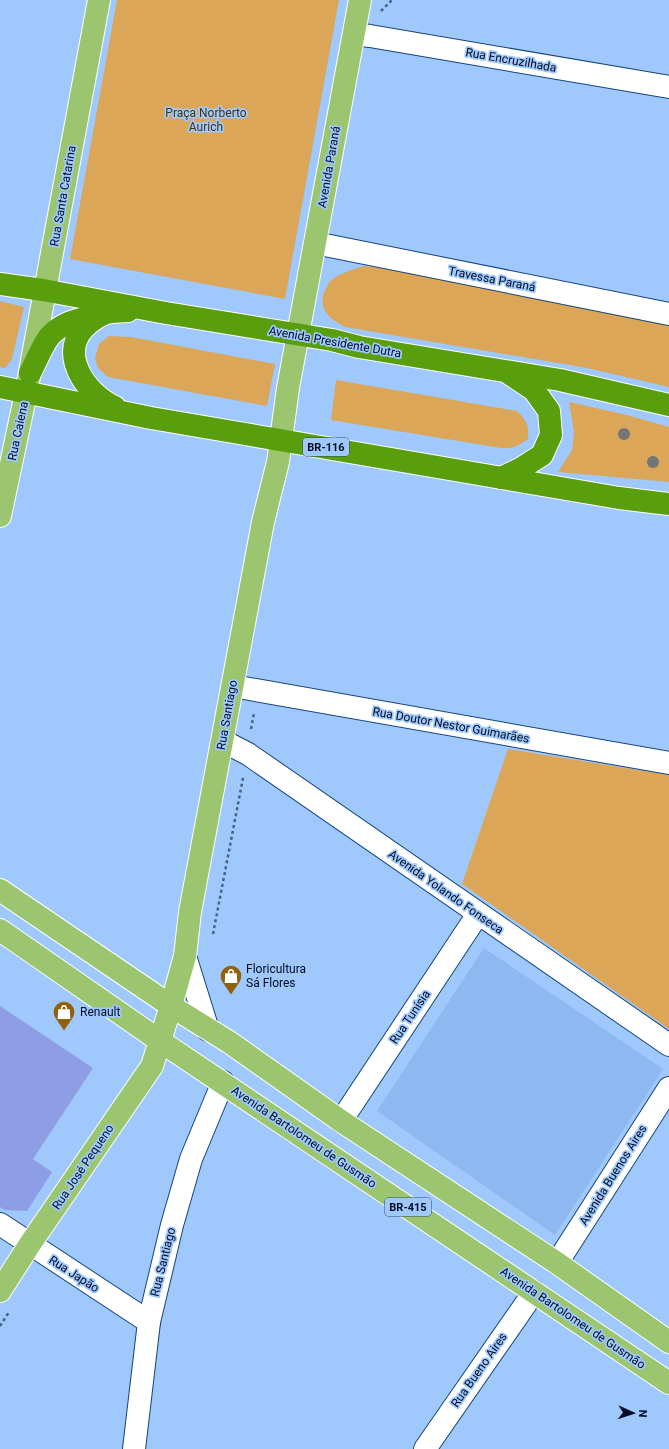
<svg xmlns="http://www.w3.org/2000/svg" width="669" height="1449" font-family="Roboto,sans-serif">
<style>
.built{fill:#8db9f0}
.green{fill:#dca659}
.building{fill:#8e9ee6}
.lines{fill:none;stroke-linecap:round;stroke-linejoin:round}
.minor-casing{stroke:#14457c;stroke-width:24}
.major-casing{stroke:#fff;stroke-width:24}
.highway-casing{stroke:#fff;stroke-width:24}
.path{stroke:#486185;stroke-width:2.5;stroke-dasharray:3 3;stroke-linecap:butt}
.minor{stroke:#fff;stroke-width:22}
.major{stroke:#9bc56e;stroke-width:22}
.highway{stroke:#589e0d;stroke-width:22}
.tree{fill:#717676}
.labels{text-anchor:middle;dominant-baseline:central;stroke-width:3.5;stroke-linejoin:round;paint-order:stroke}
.shield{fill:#9fc8fc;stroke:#304463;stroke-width:1}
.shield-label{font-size:11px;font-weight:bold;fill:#000b21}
.street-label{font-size:12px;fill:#000b21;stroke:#9fc8fc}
.park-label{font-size:12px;fill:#4b3209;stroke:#9fc8fc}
.poi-label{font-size:12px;fill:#000b21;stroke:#9fc8fc;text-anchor:start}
</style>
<rect width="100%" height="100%" fill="#9fc8fc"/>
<path class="built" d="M484 948 663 1069 555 1235 377 1111Z"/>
<g class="green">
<path d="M117 0H339L285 299 70 259Z"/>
<path d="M364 266 384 268 669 322V387L587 368 345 327C329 319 317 309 325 290 327 288 328 284 329 282 337 274 354 269 364 266Z"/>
<path d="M0 301 24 307 12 359 5 368 0 367Z"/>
<path d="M109 336 131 337 275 364 267 406 108 377 98 368 95 358 99 344Z"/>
<path d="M336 380 517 411C527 421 529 425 528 439 517 446 514 449 501 448L331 420Z"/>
<path d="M569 402 627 415 669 427V482L558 472 572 450 574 432Z"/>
<path d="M508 749 669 775V1029L462 884Z"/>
</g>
<path class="building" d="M0 1006 93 1068 33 1159 52 1172 27 1211 5 1210 0 1207Z"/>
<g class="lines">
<g class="minor-casing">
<g id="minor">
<path d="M354 34 370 36 669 87"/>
<path d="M315 243 669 314"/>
<path d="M233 686 669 763"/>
<path d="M223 741 248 754 669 1045"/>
<path d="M185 956 208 1030"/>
<path d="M341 1121 478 914"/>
<path d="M0 1224 149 1322"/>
<path d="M557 1263 669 1088"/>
<path d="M134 1449 149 1322 172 1225 191 1159 223 1082"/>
<path d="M425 1449 534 1292"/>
</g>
</g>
<g class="major-casing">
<g id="major">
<path d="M0 516 26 393 99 0"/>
<path d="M0 890 171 1006 229 1042 341 1121 557 1263 669 1342"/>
<path d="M0 930 160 1041 669 1383"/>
<path d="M0 1291 30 1244 152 1066 171 1006 185 956 190 912 263 522 278 462 288 388 360 0"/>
</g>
</g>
<g class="highway-casing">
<g id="highway">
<path d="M0 284 43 290 166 313 332 340 359 347 560 380 669 405"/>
<path d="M30 373C36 362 42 346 49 337 61 322 80 319 97 315"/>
<path d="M0 387 151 418 619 498 669 504"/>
<path d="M115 407C85 394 56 351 88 324 93 320 98 316 104 314 111 311 120 312 128 311"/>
<path d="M501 478 520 469 542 455 551 435 549 411 534 390 510 374"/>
</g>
</g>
<g class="path">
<path d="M381 11 392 0"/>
<path d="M251 729 254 713"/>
<path d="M213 934 243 778"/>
<path d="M0 1326 9 1312"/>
</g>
<use href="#minor" class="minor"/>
<use href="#major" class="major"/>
<use href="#highway" class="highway"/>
</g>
<g class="tree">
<circle cx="624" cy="434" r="6"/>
<circle cx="653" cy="462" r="6"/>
</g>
<defs>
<g id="shop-pin" transform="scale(1.15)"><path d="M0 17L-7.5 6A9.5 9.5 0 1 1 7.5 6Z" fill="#90600b" stroke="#9fc8fc"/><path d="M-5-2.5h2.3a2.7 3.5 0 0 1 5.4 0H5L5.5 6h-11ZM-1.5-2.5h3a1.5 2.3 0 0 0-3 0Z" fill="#fff"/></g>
</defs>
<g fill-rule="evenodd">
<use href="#shop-pin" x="231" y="976"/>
<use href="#shop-pin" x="64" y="1012"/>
</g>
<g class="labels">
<g class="shield">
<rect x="303" y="438" width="46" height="18" rx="3"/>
<rect x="385" y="1198" width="46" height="18" rx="3"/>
</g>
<g class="shield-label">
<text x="326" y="447">BR-116</text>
<text x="408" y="1207">BR-415</text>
</g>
<g class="street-label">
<text transform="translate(511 60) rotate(10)">Rua Encruzilhada</text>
<text transform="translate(329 167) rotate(-80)">Avenida Paraná</text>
<text transform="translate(63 196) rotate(-80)">Rua Santa Catarina</text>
<text transform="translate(492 279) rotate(11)">Travessa Paraná</text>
<text transform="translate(335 342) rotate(10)">Avenida Presidente Dutra</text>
<text transform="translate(18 431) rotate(-78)">Rua Caiena</text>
<text transform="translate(227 715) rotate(-80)">Rua Santiago</text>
<text transform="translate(451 725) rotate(10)">Rua Doutor Nestor Guimarães</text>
<text transform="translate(446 892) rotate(35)">Avenida Yolando Fonseca</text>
<text transform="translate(410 1017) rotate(-56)">Rua Tunísia</text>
<text transform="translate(304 1137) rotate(34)">Avenida Bartolomeu de Gusmão</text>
<text transform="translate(83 1167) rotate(-56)">Rua José Pequeno</text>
<text transform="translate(613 1175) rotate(-58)">Avenida Buenos Aires</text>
<text transform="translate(163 1262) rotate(-76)">Rua Santiago</text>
<text transform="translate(74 1274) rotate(33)">Rua Japão</text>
<text transform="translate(573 1318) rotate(34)">Avenida Bartolomeu de Gusmão</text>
<text transform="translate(479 1370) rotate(-55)">Rua Bueno Aires</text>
</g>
<g class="park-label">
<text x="206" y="113">Praça Norberto<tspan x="206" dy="14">Aurich</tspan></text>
</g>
<g class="poi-label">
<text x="246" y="969">Floricultura<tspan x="246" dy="14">Sá Flores</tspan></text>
<text x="80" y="1012">Renault</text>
</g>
</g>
<g transform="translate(633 1413) rotate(93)" stroke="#9fc8fc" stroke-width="3" paint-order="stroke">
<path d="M0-3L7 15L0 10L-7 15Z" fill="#000b21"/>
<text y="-6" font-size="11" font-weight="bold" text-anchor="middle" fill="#000b21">N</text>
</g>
</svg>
